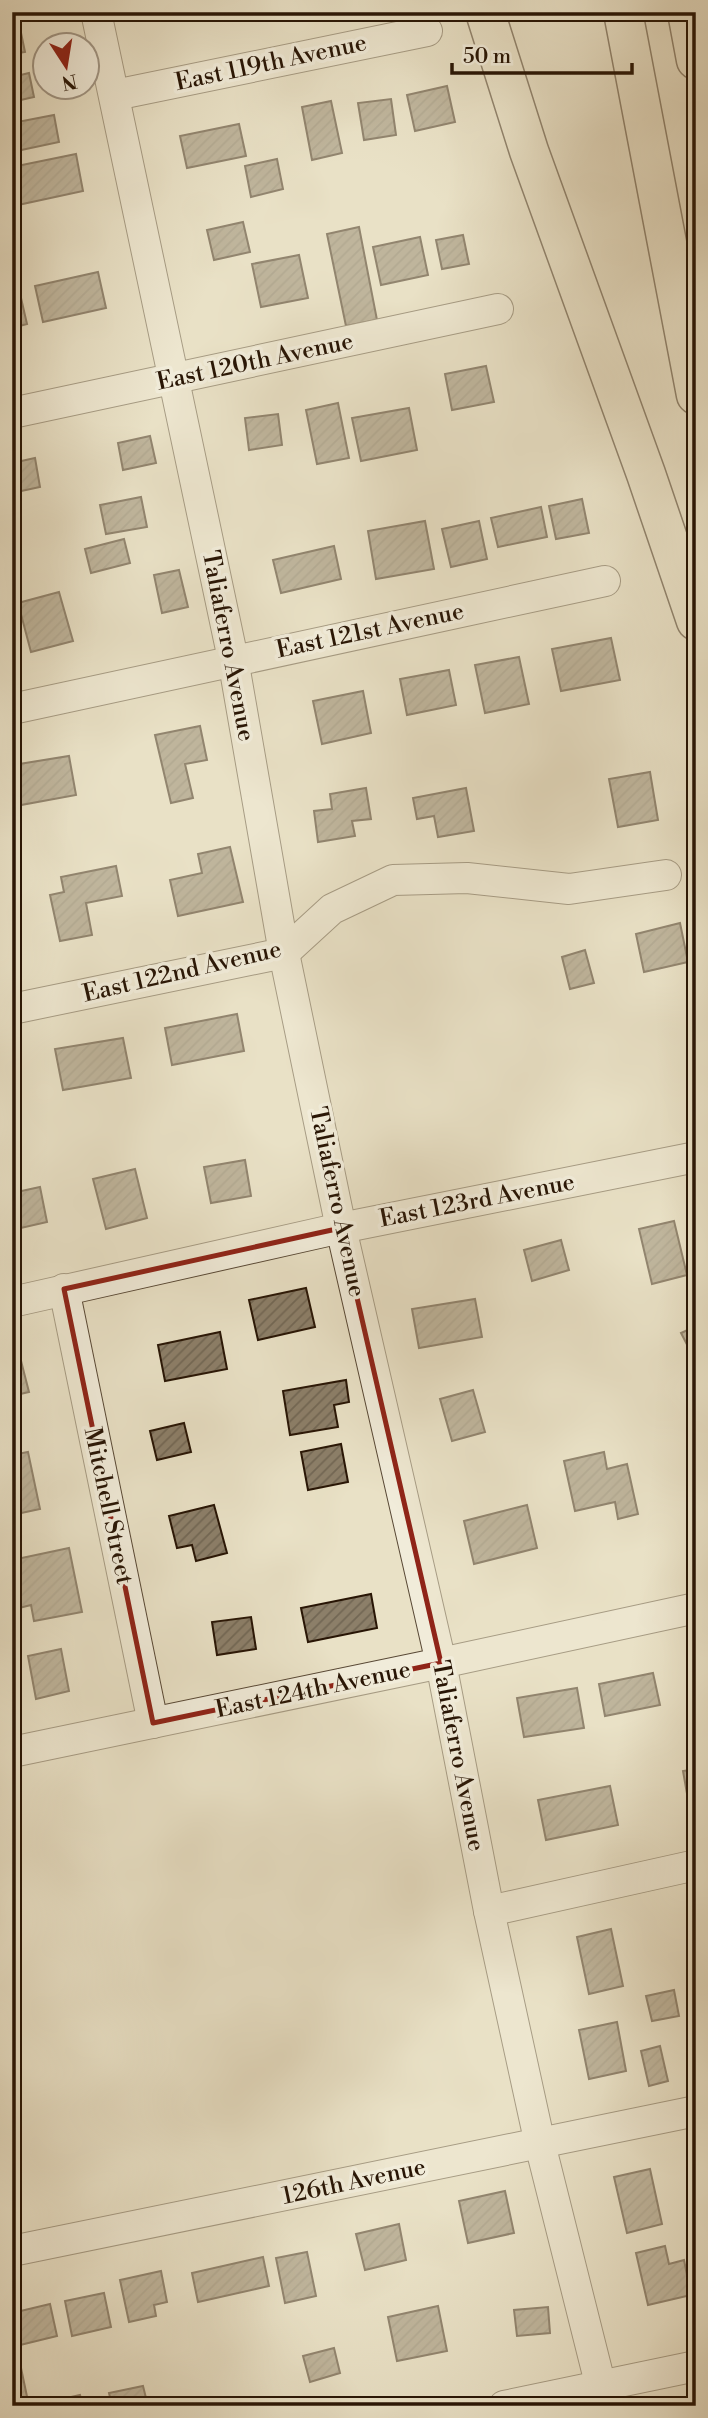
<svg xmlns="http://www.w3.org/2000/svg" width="708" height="2418" font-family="'Libre Bodoni',serif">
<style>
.building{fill:url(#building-hatch);stroke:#281505;stroke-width:2}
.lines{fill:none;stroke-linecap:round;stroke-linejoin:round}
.minor-casing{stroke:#584835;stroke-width:32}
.highway-casing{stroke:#281505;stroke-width:41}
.minor{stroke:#f1ecda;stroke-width:30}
.highway{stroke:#e9e1c6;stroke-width:38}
.marked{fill:none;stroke:#8f2418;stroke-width:5;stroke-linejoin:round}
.labels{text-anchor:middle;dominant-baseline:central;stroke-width:7;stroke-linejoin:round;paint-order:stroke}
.street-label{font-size:24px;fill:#281505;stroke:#f1ecda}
</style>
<defs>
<pattern id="building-hatch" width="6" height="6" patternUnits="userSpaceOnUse" patternTransform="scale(1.75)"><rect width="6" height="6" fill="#8c7f69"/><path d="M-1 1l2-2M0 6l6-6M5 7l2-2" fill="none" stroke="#726754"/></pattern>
</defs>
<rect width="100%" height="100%" fill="#e9e1c6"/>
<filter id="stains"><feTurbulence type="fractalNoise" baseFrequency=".00286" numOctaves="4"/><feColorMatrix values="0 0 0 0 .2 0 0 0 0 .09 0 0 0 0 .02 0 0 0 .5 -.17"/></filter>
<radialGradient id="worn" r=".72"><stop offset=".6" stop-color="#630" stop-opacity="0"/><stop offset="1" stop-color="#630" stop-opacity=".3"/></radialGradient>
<g class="building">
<path d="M161 12H201V13L162 19Z"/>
<path d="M20 28 25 52 12 54V30Z"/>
<path d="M29 73 34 97 12 102V77Z"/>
<path d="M447 86 455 122 415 131 407 95Z"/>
<path d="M391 99 396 135 364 140 358 103Z"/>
<path d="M331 101 342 153 312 160 302 107Z"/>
<path d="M54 115 59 142 12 152V123Z"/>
<path d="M239 124 246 156 187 168 180 136Z"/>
<path d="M76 154 83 191 18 205 12 167Z"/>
<path d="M277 159 283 189 251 197 245 166Z"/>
<path d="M243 222 250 252 214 260 207 230Z"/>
<path d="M359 227 377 320 346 326 327 234Z"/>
<path d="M463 235 469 264 442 269 436 240Z"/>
<path d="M420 237 428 275 381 285 373 247Z"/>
<path d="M299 255 308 298 261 307 252 264Z"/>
<path d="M98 272 106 308 43 322 35 286Z"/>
<path d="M18 285 27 324 12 328V286Z"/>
<path d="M486 366 494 402 452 410 445 374Z"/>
<path d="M338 403 349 458 317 464 306 410Z"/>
<path d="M409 408 417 450 361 461 352 418Z"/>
<path d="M278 414 282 445 249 450 245 418Z"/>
<path d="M150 436 156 463 123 470 118 443Z"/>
<path d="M35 458 40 487 12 493V463Z"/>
<path d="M141 497 147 527 106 534 100 505Z"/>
<path d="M582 499 589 533 556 539 549 506Z"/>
<path d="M541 507 547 537 498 547 491 518Z"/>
<path d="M425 521 434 569 376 579 368 531Z"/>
<path d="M479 521 487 559 451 567 442 529Z"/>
<path d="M124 539 130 563 91 573 85 549Z"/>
<path d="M334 546 341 579 281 593 273 560Z"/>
<path d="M179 570 188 607 162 613 154 575Z"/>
<path d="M59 592 73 641 31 652 18 603Z"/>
<path d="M611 638 620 680 561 691 552 649Z"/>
<path d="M519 657 529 704 485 713 475 665Z"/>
<path d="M449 670 456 705 407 715 400 679Z"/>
<path d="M363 691 371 733 322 744 313 701Z"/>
<path d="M200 726 207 760 185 764 193 798 171 803 155 735Z"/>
<path d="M69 756 76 795 21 805 13 765Z"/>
<path d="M650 772 658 820 618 827 609 779Z"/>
<path d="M366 788 371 819 352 821 355 836 318 842 314 811 332 809 330 794Z"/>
<path d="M466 788 474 831 438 837 434 816 417 819 413 798Z"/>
<path d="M230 847 243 902 178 916 170 880 202 873 198 854Z"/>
<path d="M116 866 122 896 86 903 92 935 60 941 50 895 64 892 61 877Z"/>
<path d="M12 918 20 952 12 954Z"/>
<path d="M680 923 688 962 644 972 636 934Z"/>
<path d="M585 950 594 983 570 989 562 957Z"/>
<path d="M237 1014 244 1051 172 1065 165 1028Z"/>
<path d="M123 1038 131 1078 63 1090 55 1049Z"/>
<path d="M245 1160 251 1196 211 1203 204 1167Z"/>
<path d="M135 1169 147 1218 106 1229 93 1179Z"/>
<path d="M40 1187 47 1222 12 1230V1193Z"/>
<path d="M674 1221 687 1275 652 1284 639 1229Z"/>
<path d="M561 1240 569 1270 532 1281 524 1250Z"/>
<path d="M306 1288 315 1327 258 1340 249 1300Z"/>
<path d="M475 1299 482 1337 419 1348 412 1309Z"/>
<path d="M696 1326V1362L681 1333Z"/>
<path d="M220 1332 227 1369 165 1381 158 1345Z"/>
<path d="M19 1353 29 1392 12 1396V1355Z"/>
<path d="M346 1380 349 1402 334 1405 338 1427 290 1435 283 1391Z"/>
<path d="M473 1390 485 1432 452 1441 440 1399Z"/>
<path d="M184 1423 191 1452 157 1460 150 1431Z"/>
<path d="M341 1444 348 1482 308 1490 301 1452Z"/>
<path d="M28 1452 40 1509 12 1515V1455Z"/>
<path d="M604 1452 607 1469 627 1464 638 1514 618 1519 615 1502 575 1511 564 1461Z"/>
<path d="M214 1505 227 1553 196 1561 192 1545 177 1548 169 1516Z"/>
<path d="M527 1505 537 1548 474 1564 464 1521Z"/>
<path d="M69 1548 82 1612 34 1621 31 1605 15 1609 12 1594V1560Z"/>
<path d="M371 1594 377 1628 308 1642 301 1608Z"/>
<path d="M251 1617 256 1649 217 1655 212 1622Z"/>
<path d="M61 1649 69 1691 36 1699 28 1656Z"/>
<path d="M653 1673 660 1705 605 1716 599 1684Z"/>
<path d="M577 1688 584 1728 524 1737 517 1698Z"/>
<path d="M696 1769V1804L689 1805 683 1771Z"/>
<path d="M610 1786 618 1825 546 1840 538 1800Z"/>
<path d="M611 1929 623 1986 589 1994 577 1937Z"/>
<path d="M674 1990 679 2016 652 2021 646 1996Z"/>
<path d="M617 2022 626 2071 589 2079 579 2030Z"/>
<path d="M660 2046 668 2081 649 2086 641 2051Z"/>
<path d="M650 2169 662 2224 627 2233 614 2177Z"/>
<path d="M505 2191 514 2233 468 2243 459 2201Z"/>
<path d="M399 2224 406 2260 365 2270 356 2234Z"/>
<path d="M665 2246 669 2264 684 2260 691 2295 648 2305 636 2253Z"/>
<path d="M307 2252 316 2296 285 2303 276 2258Z"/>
<path d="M263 2257 269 2286 198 2302 192 2273Z"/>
<path d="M161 2271 167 2302 154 2305 156 2316 129 2322 120 2280Z"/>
<path d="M104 2293 111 2327 72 2336 65 2301Z"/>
<path d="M50 2304 57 2336 16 2346 12 2331V2313Z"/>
<path d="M438 2306 447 2351 397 2361 388 2317Z"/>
<path d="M548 2307 550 2333 517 2336 514 2310Z"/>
<path d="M334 2348 340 2373 310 2382 303 2356Z"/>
<path d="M17 2349 29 2406H12V2350Z"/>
<path d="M143 2386 148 2406H112L109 2393Z"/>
<path d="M80 2395 83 2406H36V2405Z"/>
</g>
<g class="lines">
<g class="minor-casing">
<g id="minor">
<path d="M96 12 233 659 284 953 341 1228 441 1663 489 1911 540 2144 601 2387"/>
<path d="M115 95 427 31"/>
<path d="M12 413 498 309"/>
<path d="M12 709 605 581"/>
<path d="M12 1009 284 953 332 909 393 880 467 878 569 889 666 875"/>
<path d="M64 1289 153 1723"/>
<path d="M12 1302 341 1228 696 1157"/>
<path d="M12 1752 441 1663 696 1608"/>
<path d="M489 1911 696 1865"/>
<path d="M12 2251 696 2111"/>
<path d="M504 2406 696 2366"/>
</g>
</g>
<g class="highway-casing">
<g id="highway">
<path d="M485 12 529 151 646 474 696 621"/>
<path d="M623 12 696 395"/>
<path d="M687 12 696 60"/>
</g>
</g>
<use href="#minor" class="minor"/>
<use href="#highway" class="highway"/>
</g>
<path d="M0 0H708V2418H0ZM341 1228 441 1663 153 1723 64 1289Z" fill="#e9e1c6" fill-opacity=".55" fill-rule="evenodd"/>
<path class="marked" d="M341 1228 441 1663 153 1723 64 1289Z"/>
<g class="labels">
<g class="street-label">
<text transform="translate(271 63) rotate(-12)">East 119th Avenue</text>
<text transform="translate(255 362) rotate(-12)">East 120th Avenue</text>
<text transform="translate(370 631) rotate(-12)">East 121st Avenue</text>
<text transform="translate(228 646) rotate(79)">Taliaferro Avenue</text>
<text transform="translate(182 972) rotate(-13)">East 122nd Avenue</text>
<text transform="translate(477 1201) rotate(-11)">East 123rd Avenue</text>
<text transform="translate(337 1202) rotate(78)">Taliaferro Avenue</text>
<text transform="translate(108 1506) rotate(78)">Mitchell Street</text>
<text transform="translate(313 1690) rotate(-12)">East 124th Avenue</text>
<text transform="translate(458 1756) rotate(79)">Taliaferro Avenue</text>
<text transform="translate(354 2182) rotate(-12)">126th Avenue</text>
</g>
</g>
<rect width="708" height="2418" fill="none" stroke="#e9e1c6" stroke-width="42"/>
<rect x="14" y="14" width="680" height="2390" fill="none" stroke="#281505" stroke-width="3.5"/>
<rect x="21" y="21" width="666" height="2376" fill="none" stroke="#281505" stroke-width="2"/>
<g transform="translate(66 66) rotate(168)"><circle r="33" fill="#f1ecda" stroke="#a19685" stroke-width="2"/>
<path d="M0-5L12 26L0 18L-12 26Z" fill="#8f2418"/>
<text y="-10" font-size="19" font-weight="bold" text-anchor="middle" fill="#281505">N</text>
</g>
<path d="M452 63v10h180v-10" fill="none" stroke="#281505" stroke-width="3.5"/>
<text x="463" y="63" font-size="21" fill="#281505" stroke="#f1ecda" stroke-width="5" paint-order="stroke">50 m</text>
<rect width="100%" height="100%" filter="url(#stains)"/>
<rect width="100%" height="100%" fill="url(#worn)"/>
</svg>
